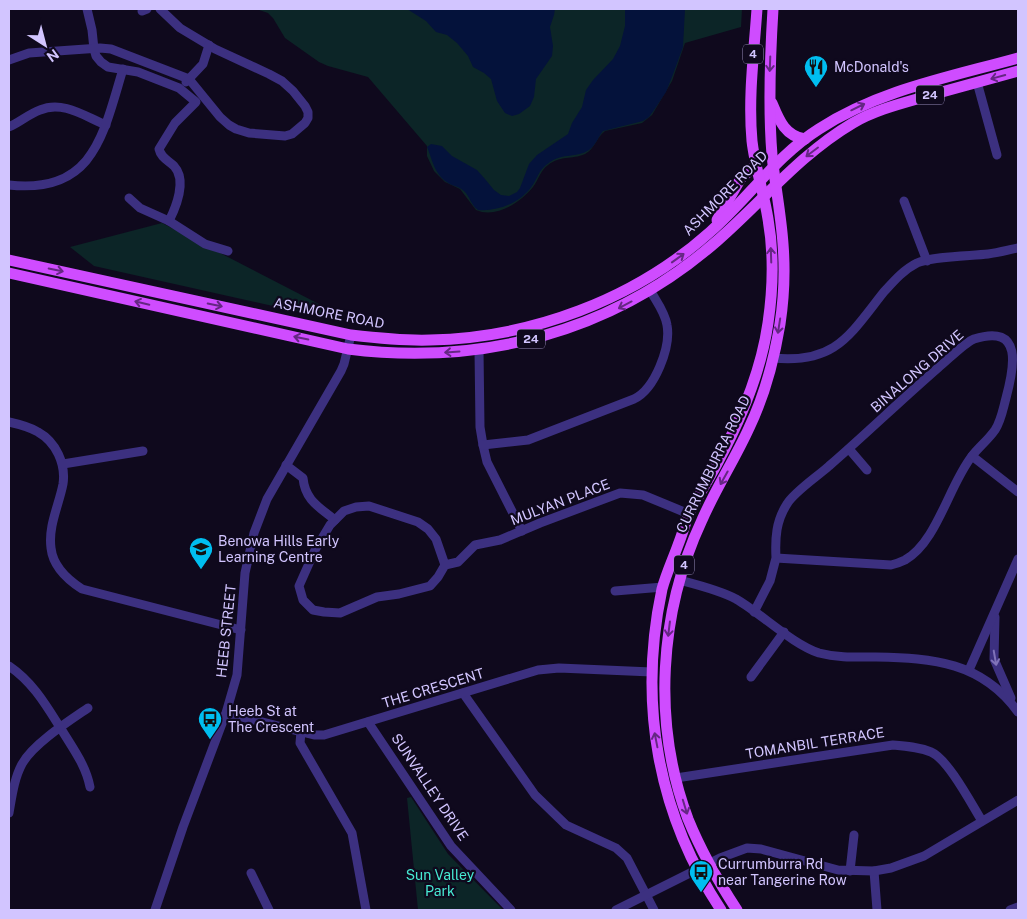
<svg xmlns="http://www.w3.org/2000/svg" width="1027" height="919" font-family="'Public Sans',sans-serif">
<style>
.green{fill:#0c2527}
.water{fill:#04123b}
.lines{fill:none;stroke-linecap:round;stroke-linejoin:round}
.minor{stroke:#3c3080;stroke-width:9}
.major{stroke:#cf4cff;stroke-width:11}
.oneway{stroke:#652783}
.oneway2{stroke:#8073b9}
.labels{text-anchor:middle;dominant-baseline:central;stroke-width:4.5;stroke-linejoin:round;paint-order:stroke}
.shield{fill:#0f091d;stroke:#988dbb;stroke-width:1}
.shield-label{font-size:12px;font-weight:bold;fill:#d2c5ff}
.poi-label{font-size:14px;fill:#d2c5ff;stroke:#0f091d;text-anchor:start}
.street-label{font-size:14px;fill:#d2c5ff;stroke:#0f091d}
.park-label{font-size:14px;fill:#47e9d2;stroke:#0f091d}
</style>
<rect width="100%" height="100%" fill="#0f091d"/>
<g class="green">
<path d="M256 9H742L741 27 685 43 672 81 652 115 642 123 605 131C596 138 595 149 585 154 571 160 561 155 548 165 540 171 539 179 533 187 521 202 496 219 476 210L460 189 445 182 434 171 427 156V146L368 77 328 66 319 62 285 38 273 18 268 13Z"/>
<path d="M162 223 344 317 331 319 94 266 70 247Z"/>
<path d="M411 797 448 854 503 910H418L407 798Z"/>
</g>
<g class="water">
<path d="M407 9H555L554 15 550 27 553 46 552 56 536 79 534 97 530 106 519 114 512 116 505 113 497 101 491 79 484 73 473 67 468 56 457 43 447 35 436 32 426 21Z"/>
<path d="M625 9H685L683 47 672 77 666 92 654 110 649 117 643 121 603 131C598 137 596 145 589 150 577 158 563 153 550 162 539 170 540 173 534 183 523 202 498 212 478 210 471 205 470 197 464 191 460 187 454 186 450 184 434 175 433 161 427 147L431 144 442 146 452 156 477 170 485 179 494 190 501 195 509 196 517 192 520 188 529 164 537 155 568 134 572 123 582 107 586 90 593 80 613 59 620 46 625 26Z"/>
</g>
<g class="lines">
<g class="minor">
<path d="M87 9 92 30 94 49 96 56 101 62 108 67 138 72 179 88 196 102 175 123 159 149C161 158 168 160 174 166 187 180 176 207 169 221"/>
<path d="M142 11 147 9"/>
<path d="M9 60 29 53 100 48 111 49 189 79 220 117 229 125 236 129 249 133 285 136 292 134 305 123 308 118V112L305 106 293 91 282 81 269 74 215 49 180 28 160 9"/>
<path d="M186 82 203 64 209 45"/>
<path d="M977 82 997 155"/>
<path d="M9 127C20 122 29 114 40 110 63 100 86 117 106 125"/>
<path d="M9 185C94 194 103 135 123 69"/>
<path d="M129 198 140 208 169 221 205 244 228 251"/>
<path d="M904 201 927 261"/>
<path d="M479 350 480 427 483 445 487 462 522 531"/>
<path d="M773 358C835 364 849 336 883 293 893 282 903 270 917 263 933 256 970 256 988 254 998 253 1008 250 1018 248"/>
<path d="M9 422C18 424 30 427 38 432 56 442 66 464 63 484 59 505 48 526 51 548 53 567 68 580 82 589L241 630"/>
<path d="M483 445 528 440 634 399C655 389 671 347 667 325 665 312 656 301 650 290"/>
<path d="M849 449 867 470"/>
<path d="M972 456 1018 492"/>
<path d="M63 464 143 451"/>
<path d="M286 465 303 478C305 500 319 507 335 520"/>
<path d="M445 565 436 539 428 529 418 522 369 506 356 507 344 511 330 525 315 550 299 586 303 600 313 610 324 612 340 613 377 597 399 594 430 586 438 577 445 565 458 562 475 545 500 540 540 523 620 493 643 495 689 514"/>
<path d="M679 580C698 585 719 590 736 599 762 614 792 644 819 653 838 658 857 657 876 657 933 658 982 662 1018 712"/>
<path d="M615 591 663 587"/>
<path d="M754 612 770 581 776 558 891 565C895 564 901 562 905 560 937 542 949 485 972 456 979 447 988 440 995 430 1001 421 1003 409 1006 398 1014 368 1024 323 974 339 964 343 948 360 939 367 902 399 866 434 829 466 818 476 794 492 787 504 776 521 775 538 776 558"/>
<path d="M995 617 994 659 1011 698"/>
<path d="M9 666C34 683 47 707 63 732 74 750 86 766 90 787"/>
<path d="M969 670 1018 559"/>
<path d="M751 677 784 632"/>
<path d="M463 693 535 795 566 825 616 848 627 858 654 910"/>
<path d="M226 713 314 735H324L538 670 559 668 652 672"/>
<path d="M368 722 451 846 511 910"/>
<path d="M301 732 300 743 352 833 366 910"/>
<path d="M676 778 893 745C906 746 919 747 931 752 948 759 972 805 982 821"/>
<path d="M9 813C12 796 14 779 22 764 33 744 69 721 88 708"/>
<path d="M850 871 854 835"/>
<path d="M874 871 877 910"/>
<path d="M251 873 269 910"/>
<path d="M155 910 183 827 226 713 237 675 245 573 254 533 267 499 341 371 344 364 351 335"/>
<path d="M616 910 720 858 747 848 761 849 838 870 874 871 891 868 924 856 1018 800"/>
<path d="M1010 910 1018 907"/>
</g>
<g class="major">
<path d="M772 103C779 120 785 136 805 139"/>
<path d="M717 220 741 178 756 165"/>
<path d="M9 260 351 335C377 338 403 341 430 340 531 338 634 300 710 232 748 199 776 156 819 129 879 90 950 77 1018 58"/>
<path d="M9 273 348 349C483 366 613 332 717 241 763 201 799 155 853 123 877 109 904 103 931 95 960 87 989 79 1018 71"/>
<path d="M721 910C657 813 638 702 662 589 666 574 673 559 678 545 682 535 685 524 689 514 698 495 710 478 719 460 742 417 761 372 768 323 773 289 774 253 768 219 764 193 755 168 752 141 748 97 754 53 757 9"/>
<path d="M737 910C718 881 701 851 688 819 652 723 659 612 702 520 716 488 735 459 749 428 765 395 774 360 780 324 784 298 785 270 783 244 781 214 775 185 772 155 768 106 770 58 773 9"/>
</g>
</g>
<defs><path id="oneway-shaft" d="M-6 0H5M1.5-3L5.5 0L1.5 3" fill="none" stroke-width="1.6" stroke-linecap="round" stroke-linejoin="round" transform="scale(1.25)"/></defs>
<g class="oneway">
<use href="#oneway-shaft" transform="translate(770 64) rotate(92)"/>
<use href="#oneway-shaft" transform="translate(998 77) rotate(165)"/>
<use href="#oneway-shaft" transform="translate(858 107) rotate(-26)"/>
<use href="#oneway-shaft" transform="translate(812 152) rotate(143)"/>
<use href="#oneway-shaft" transform="translate(771 255) rotate(-92)"/>
<use href="#oneway-shaft" transform="translate(678 258) rotate(-36)"/>
<use href="#oneway-shaft" transform="translate(56 270) rotate(12)"/>
<use href="#oneway-shaft" transform="translate(142 303) rotate(-167)"/>
<use href="#oneway-shaft" transform="translate(215 305) rotate(12)"/>
<use href="#oneway-shaft" transform="translate(625 305) rotate(152)"/>
<use href="#oneway-shaft" transform="translate(779 326) rotate(99)"/>
<use href="#oneway-shaft" transform="translate(301 338) rotate(-168)"/>
<use href="#oneway-shaft" transform="translate(452 352) rotate(176)"/>
<use href="#oneway-shaft" transform="translate(724 478) rotate(119)"/>
<use href="#oneway-shaft" transform="translate(669 629) rotate(97)"/>
<use href="#oneway-shaft" transform="translate(656 740) rotate(-101)"/>
<use href="#oneway-shaft" transform="translate(685 807) rotate(73)"/>
</g>
<use class="oneway2" href="#oneway-shaft" transform="translate(995 658) rotate(80)"/>
<defs>
<g id="restaurant-pin" transform="scale(1.25)"><path d="M0 17L-7.5 6A9.5 9.5 0 1 1 7.5 6Z" fill="#00bef0" stroke="#0f091d"/><path d="M-5-6h1v4h1v-4h1v4h1v-4h1v5L-1.5 .5V6h-2V.5L-5-1ZM5-6V6H3V1.5H1.5Q1.5-4 5-6Z" fill="#111"/></g>
<g id="school-pin" transform="scale(1.25)"><path d="M0 17L-7.5 6A9.5 9.5 0 1 1 7.5 6Z" fill="#00bef0" stroke="#0f091d"/><path d="M0-5L7-2L0 1L-7-2ZM-4 1L0 2.5L4 1V4Q0 6-4 4Z" fill="#111"/></g>
<g id="bus-pin" transform="scale(1.25)"><path d="M0 17L-7.5 6A9.5 9.5 0 1 1 7.5 6Z" fill="#00bef0" stroke="#0f091d"/><path d="M-5-6H5V4H4V6H2V4H-2V6H-4V4H-5ZM-3.5-4V0h7V-4ZM-3.5 1.2v1.5H-2V1.2ZM2 1.2v1.5H3.5V1.2Z" fill="#111"/></g>
</defs>
<g fill-rule="evenodd">
<use href="#restaurant-pin" x="816" y="67"/>
<use href="#school-pin" x="201" y="549"/>
<use href="#bus-pin" x="210" y="719"/>
<use href="#bus-pin" x="701" y="872"/>
</g>
<g class="labels">
<g class="shield">
<rect x="743" y="44.5" width="20" height="19" rx="4"/>
<rect x="916" y="85.5" width="28" height="19" rx="4"/>
<rect x="517" y="329.5" width="28" height="19" rx="4"/>
<rect x="674" y="555.5" width="20" height="19" rx="4"/>
</g>
<g class="shield-label">
<text x="753" y="54">4</text>
<text x="930" y="95">24</text>
<text x="531" y="339">24</text>
<text x="684" y="565">4</text>
</g>
<g class="poi-label">
<text x="834" y="67">McDonald's</text>
<text x="218" y="541">Benowa Hills Early<tspan x="218" dy="16">Learning Centre</tspan></text>
<text x="228" y="711">Heeb St at<tspan x="228" dy="16">The Crescent</tspan></text>
<text x="718" y="864">Currumburra Rd<tspan x="718" dy="16">near Tangerine Row</tspan></text>
</g>
<g class="street-label">
<text transform="translate(725 193) rotate(-45)">ASHMORE ROAD</text>
<text transform="translate(329 313) rotate(11)">ASHMORE ROAD</text>
<text transform="translate(917 371) rotate(-41)">BINALONG DRIVE</text>
<text transform="translate(713 464) rotate(-64)">CURRUMBURRA ROAD</text>
<text transform="translate(560 502) rotate(-21)">MULYAN PLACE</text>
<text transform="translate(226 631) rotate(-84)">HEEB STREET</text>
<text transform="translate(433 688) rotate(-17)">THE CRESCENT</text>
<text transform="translate(815 743) rotate(-9)">TOMANBIL TERRACE</text>
<text transform="translate(430 787) rotate(56)">SUNVALLEY DRIVE</text>
</g>
<g class="park-label">
<text x="440" y="875">Sun Valley<tspan x="440" dy="16">Park</tspan></text>
</g>
</g>
<rect width="1027" height="919" fill="none" stroke="#d2c5ff" stroke-width="20"/>
<g transform="translate(45 45) rotate(144)" stroke="#0f091d" stroke-width="4" paint-order="stroke">
<path d="M0-4L9 19L0 12L-9 19Z" fill="#d2c5ff"/>
<text y="-8" font-size="14" font-weight="bold" text-anchor="middle" fill="#d2c5ff">N</text>
</g>
</svg>
